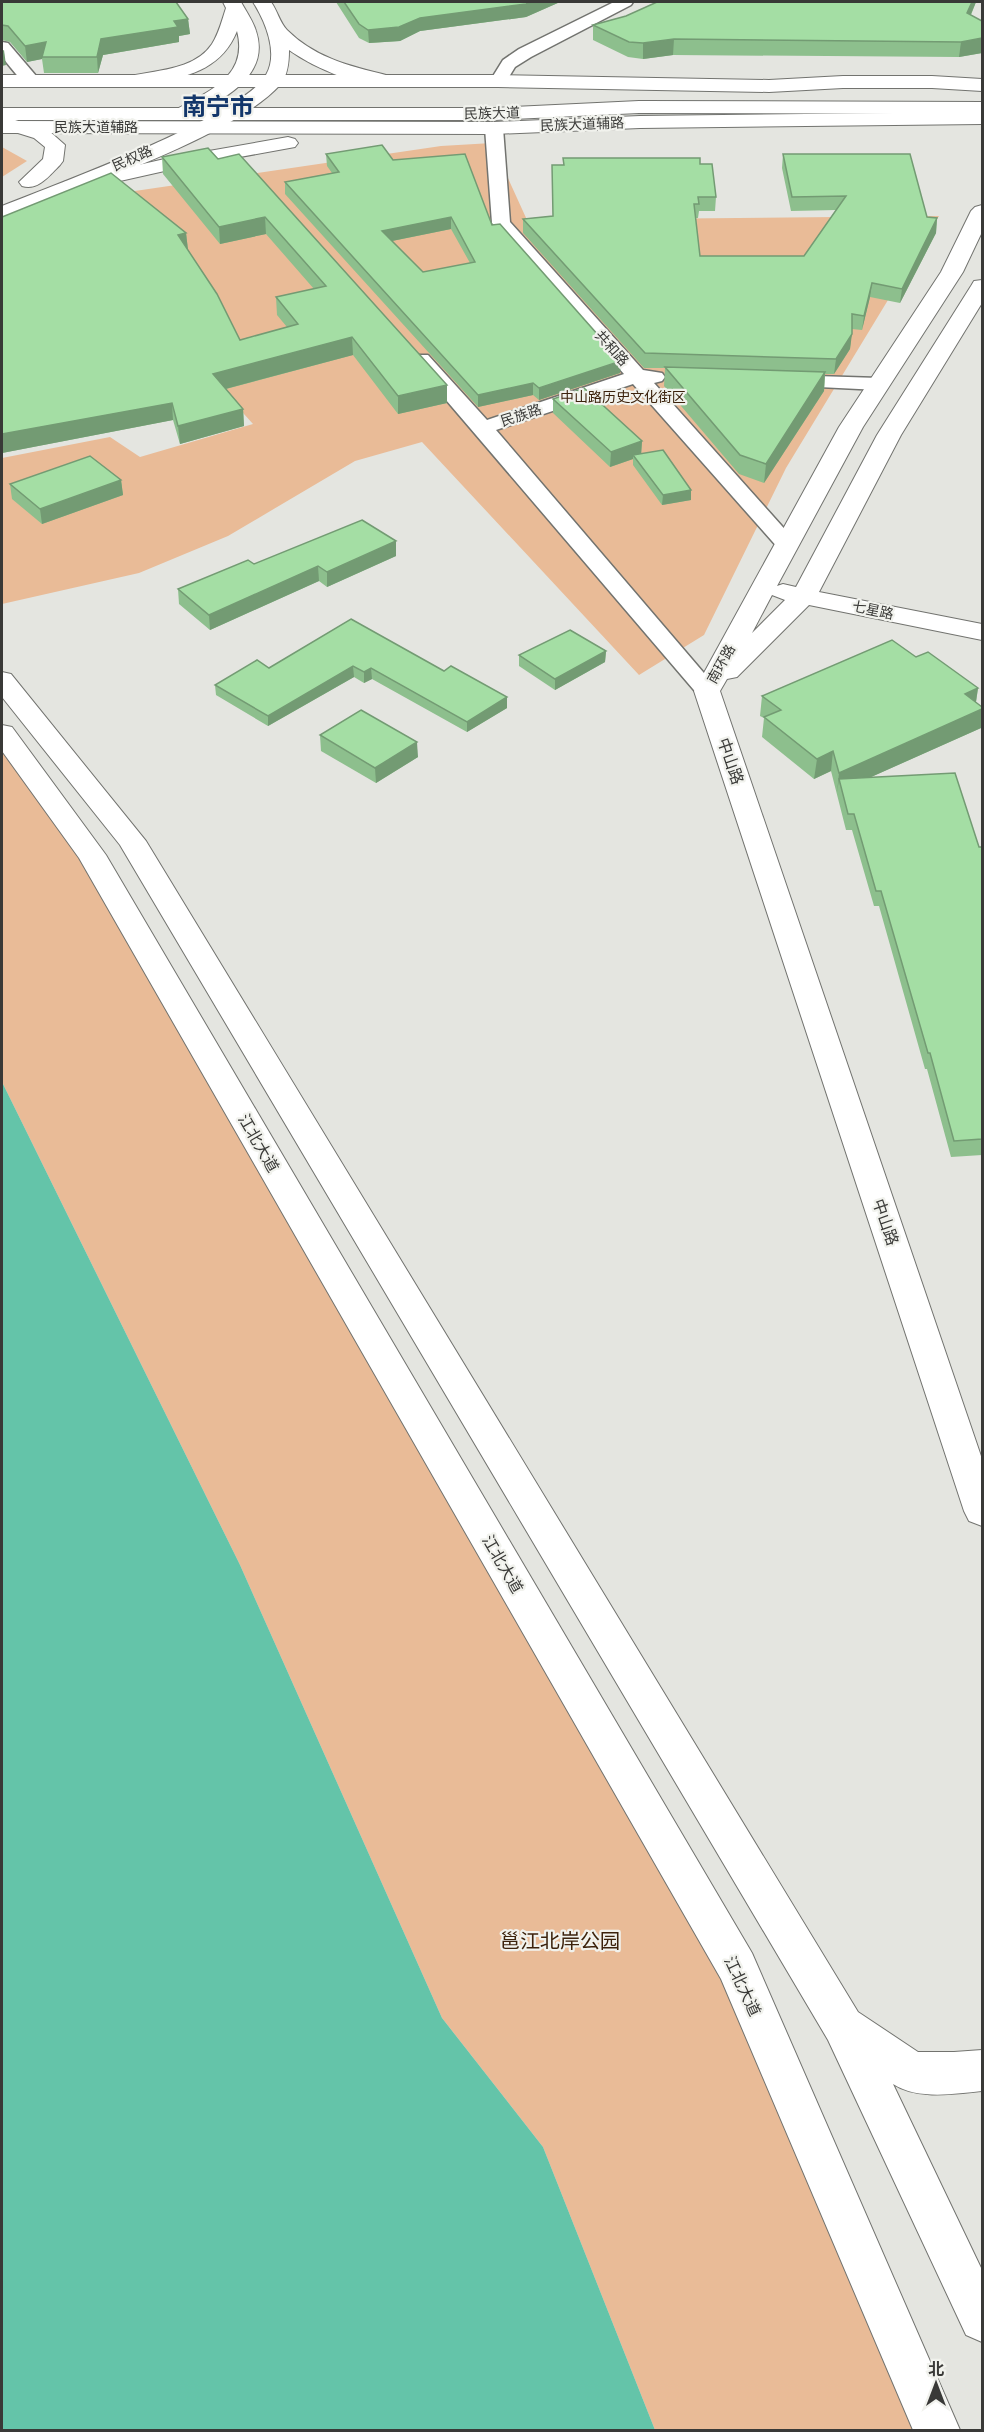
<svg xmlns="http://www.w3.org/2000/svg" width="984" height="2432" font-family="'PT Sans Narrow','Noto Sans SC',sans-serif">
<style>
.green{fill:#e9bb97}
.water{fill:#64c4a9}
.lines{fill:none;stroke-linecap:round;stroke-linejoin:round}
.street-casing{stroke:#72736f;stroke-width:3}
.secondary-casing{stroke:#72736f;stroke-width:2}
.primary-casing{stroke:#72736f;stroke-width:2}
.highway-casing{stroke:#72736f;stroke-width:2}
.street{fill:#fff;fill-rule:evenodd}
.secondary{fill:#fff;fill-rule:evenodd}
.primary{fill:#fff;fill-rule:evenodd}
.highway{fill:#fff;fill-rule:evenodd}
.wall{fill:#8dbf8d;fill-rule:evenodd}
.shaded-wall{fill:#739b73}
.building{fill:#a4dea4;stroke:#739b73;stroke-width:1.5;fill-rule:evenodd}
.labels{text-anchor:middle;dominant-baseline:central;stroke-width:4.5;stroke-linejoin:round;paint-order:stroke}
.far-street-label{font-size:14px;fill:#393937;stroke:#f1f2ed}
.far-park-label{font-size:14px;fill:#3c220c;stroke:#f1f2ed}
.street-label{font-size:16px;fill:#393937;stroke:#f1f2ed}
.near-park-label{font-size:20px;fill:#3c220c;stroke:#f1f2ed}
.far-town-label{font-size:24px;font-weight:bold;fill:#12366a;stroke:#f1f2ed}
</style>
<rect width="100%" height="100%" fill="#e4e5e0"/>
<g class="green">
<path d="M492 143 527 220 939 216 786 468 704 635 639 675 422 442 355 461 228 536 139 573 2 604V458L110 437 140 457 253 424 226 394 128 192 441 146Z"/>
<path d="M2 147 27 161 2 177Z"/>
<path d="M2 733 92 855 737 1967 937 2430H655L543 2147 442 2018 240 1565 2 1082Z"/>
</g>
<path class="water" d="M2 1082 240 1565 442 2018 543 2147 655 2430H2Z"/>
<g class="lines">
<g class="street-casing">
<g id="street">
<path d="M614 2H633L631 5 531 57 515 67 504 85 498 86 490 81 503 60 519 49Z"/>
<path d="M2 42 8 43 37 77 39 81 37 85H25L2 57Z"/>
<path d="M494 123 500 124 503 128 510 222 643 370 662 373 665 377 662 381 654 383 798 544 795 549 787 550 779 549 633 384 496 430 715 686 719 691 715 696 707 698 699 696 411 359 414 355H428L487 420 624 374 492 223 485 128 488 124Z"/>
<path d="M785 375 879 378 886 380 889 384 886 388 879 390 778 385 775 381 778 377Z"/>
</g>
</g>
<g class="secondary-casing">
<g id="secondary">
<path d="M2 75H498L769 80 843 76H932L982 79V91L932 88H843L769 92 498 87H2Z"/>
<path d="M982 112V124L640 128 494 134 2 133V121L494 122 640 116Z"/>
<path d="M288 137 295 139 298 143 295 147 169 170 71 192 64 190 61 186 64 182 169 158Z"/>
<path d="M982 205V232L963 272 863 427 777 586 783 584 796 587 877 435 971 286 974 281 982 280V303L901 435 819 592 982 624V640L809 605 737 677 727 679 720 691 982 1459V1526L969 1521 964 1511 694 691 839 427 941 272 971 211 975 207ZM772 595 785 600 752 633Z"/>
</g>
</g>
<g class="primary-casing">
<g id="primary">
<path d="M223 2H241C246 11 253 21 256 31 271 76 223 99 191 117H177L174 113 177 109C209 91 249 76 237 31 223 66 193 76 158 82 147 84 136 88 125 85L122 81 125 77C154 70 194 71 212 44 219 33 222 20 226 8Z"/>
<path d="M253 2H271C277 10 280 23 287 30 317 60 355 67 394 77L397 81 394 85C367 92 311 66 289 50 289 62 288 75 280 85 239 129 135 167 78 190 54 200 27 214 2 219V206C52 186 243 116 266 75 279 53 265 21 253 2Z"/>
<path d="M2 116 48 130 65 145 63 161 60 165C49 176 38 191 22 186L19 182 43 159 45 147 34 138 2 128Z"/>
<path d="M2 672 11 674 146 841 858 2012 918 2052H954L982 2050V2091C954 2094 917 2100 893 2084L982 2270V2342L966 2335 828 2040 120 845 2 697Z"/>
<path d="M2 725 12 727 106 855 752 1953 960 2430H913L721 1979 79 858 2 751Z"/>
</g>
</g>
<g class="highway-casing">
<path id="highway" d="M639 101 982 102V114L639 113 494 120H2V108H494Z"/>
</g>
<use href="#street" class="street"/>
<use href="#secondary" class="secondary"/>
<use href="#primary" class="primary"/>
<use href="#highway" class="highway"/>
</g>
<g class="wall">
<path d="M2 2 188 19 190 34 179 36V42L103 55 98 73H44L42 59 27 62 10 42 2 40V41Z"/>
<path d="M336 2H560L526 17 420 31 400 41 369 43 359 38Z"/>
<path d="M657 2H976L971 15 982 21V53L959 57 673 55 643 59 628 57 593 40V25L626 16Z"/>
<path d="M208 148 447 403 398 414 353 355 226 389 243 409 244 426 180 444 173 420 2 453V217L186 233 188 250 240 340 287 327 277 315 276 297 314 289 266 234 220 244 163 174 162 157Z"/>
<path d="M326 154 393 160 492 225 621 361 620 373 539 400 533 395 478 407 285 194V182L332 173 327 166ZM451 229 470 263 423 272 392 241Z"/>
<path d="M783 154 927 217 937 218 936 233 900 303 870 297 862 330 852 329 850 349 834 374H825L824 391 764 483 739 474 664 386 665 368H644L523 233V219L553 216 552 165 700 164 716 197 715 211H699L698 218H695L700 256H804L836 210 791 211 782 168Z"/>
<path d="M553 399 642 441 641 454 691 490V500L662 505 633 465V459L610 467 553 413Z"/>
<path d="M121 480 123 495 42 524 12 499 10 484Z"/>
<path d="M396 541V556L327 587 319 581 210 630 179 604 178 589 254 564Z"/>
<path d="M351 619 507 708 467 732 372 679 364 683 354 677 268 726 216 695 215 685 269 668Z"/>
<path d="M606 651 605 662 555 690 519 666V655Z"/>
<path d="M916 657 978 688 976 702 982 707V717L981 728 871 777 979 847H982V1155L951 1157 927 1069H925L879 906H874L852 830H846L831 771 814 779 762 737 764 718 760 716 762 696Z"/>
<path d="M320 735 418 757 376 783 321 751Z"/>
</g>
<g class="shaded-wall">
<path d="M531 2H560L526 17 420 31 400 41 369 43 368 30 420 18Z"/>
<path d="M972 2H976L965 28 967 13Z"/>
<path d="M188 19 190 34 179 36V42L103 55 98 73 97 57 101 39 174 21Z"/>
<path d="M982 38V53L959 57 961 42Z"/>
<path d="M674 39 673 55 643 59V43Z"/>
<path d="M46 42 42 59 27 62 25 46Z"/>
<path d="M4 50 6 65 2 66V51Z"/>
<path d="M265 217 266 234 220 244 219 227Z"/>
<path d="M451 217V229L382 243V231Z"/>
<path d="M937 218 936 233 900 303 902 289Z"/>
<path d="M186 233 188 250 178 235Z"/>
<path d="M872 283 870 297 862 330 864 316Z"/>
<path d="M852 334 850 349 834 374 836 359Z"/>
<path d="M352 337 353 355 214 392 213 374Z"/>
<path d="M621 361 620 373 539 400V388Z"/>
<path d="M825 372 824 391 764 483 766 464Z"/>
<path d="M533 383V395L478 407V395Z"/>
<path d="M447 385V403L398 414V396Z"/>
<path d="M172 403 173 420 2 453V434Z"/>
<path d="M243 409 244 426 180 444 178 426Z"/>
<path d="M642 441 641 456 633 455V459L610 467 611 452Z"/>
<path d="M121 480 123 495 42 524 40 509Z"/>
<path d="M691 490V500L662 505 663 495Z"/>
<path d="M396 541V556L327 587V572Z"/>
<path d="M318 566 319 581 210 630 209 615Z"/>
<path d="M606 651 605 662 555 690V679Z"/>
<path d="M353 666 354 677 268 726V716Z"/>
<path d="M371 668 372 679 364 683V672Z"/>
<path d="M978 688 975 708 965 694Z"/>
<path d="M507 697V708L467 732V722Z"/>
<path d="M982 709V717L981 728 842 790 839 779 837 793 839 773Z"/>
<path d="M417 742 418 757 376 783 375 768Z"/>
<path d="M833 751 831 771 814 779 817 759Z"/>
</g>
<g class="building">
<path d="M2 2H176L188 19 174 21 178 27 101 39 97 57H42L46 42 25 46 8 26 2 25Z"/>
<path d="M344 2H531L526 4 420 18 399 27 368 30 359 24Z"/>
<path d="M657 2H972L967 13 982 21V38L961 42 674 39 643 43 629 42 593 25 626 16Z"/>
<path d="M382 145 393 160 465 154 492 225 500 224 621 361 539 388 533 383 478 395 285 182 339 172 326 154ZM451 217 475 262 423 272 382 231Z"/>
<path d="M208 148 218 159 239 154 447 385 398 396 352 337 213 374 243 409 178 426 172 403 2 434V217L111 173 186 233 178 235 217 294 240 340 298 324 276 297 326 286 265 217 219 227 162 157Z"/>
<path d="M783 154H910L927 217 937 218 902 289 872 283 864 316 852 314V334L836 359 645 353 523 219 553 216 552 165H564L563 158H700V164H712L716 197H698L699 204H694L700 256H804L846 196 792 197Z"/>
<path d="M665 367 825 372 766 464 740 455Z"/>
<path d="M584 388 642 441 611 452 553 399Z"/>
<path d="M663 450 691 490 663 495 633 455Z"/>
<path d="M90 456 121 480 40 509 10 484Z"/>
<path d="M362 520 396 541 327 572 318 566 209 615 178 589 248 560 254 564Z"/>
<path d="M351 619 444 671 451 666 507 697 467 722 371 668 364 672 353 666 268 716 215 685 257 660 269 668Z"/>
<path d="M570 630 606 651 555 679 519 655Z"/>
<path d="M892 640 916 657 928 652 978 688 965 694 982 707V709L839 773 833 751 817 759 764 717 781 710 762 696Z"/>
<path d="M361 710 417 742 375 768 320 735Z"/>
<path d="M955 773 979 847H982V1139L954 1141 930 1053H928L881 891H876L854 814H848L839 779Z"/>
</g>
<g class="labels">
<g class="far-street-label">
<text transform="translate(492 113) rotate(-1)">民族大道</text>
<text transform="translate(582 124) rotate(-2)">民族大道辅路</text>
<text x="96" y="127">民族大道辅路</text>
<text transform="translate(132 158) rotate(-24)">民权路</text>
<text transform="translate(612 348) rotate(48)">共和路</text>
<text transform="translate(521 415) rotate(-18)">民族路</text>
<text transform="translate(873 610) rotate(12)">七星路</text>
<text transform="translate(721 664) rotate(-61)">南环路</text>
</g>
<g class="far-park-label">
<text x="623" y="397">中山路历史文化街区</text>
</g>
<g class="street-label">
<text transform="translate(731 761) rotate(71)">中山路</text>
<text transform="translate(259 1143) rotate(60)">江北大道</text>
<text transform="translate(886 1222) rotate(71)">中山路</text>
<text transform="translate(503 1564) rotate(60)">江北大道</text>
<text transform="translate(743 1986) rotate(65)">江北大道</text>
</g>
<g class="near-park-label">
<text x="560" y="1941">邕江北岸公园</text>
</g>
<g class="far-town-label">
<text x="218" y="106">南宁市</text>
</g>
</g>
<rect width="984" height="2432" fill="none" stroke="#393937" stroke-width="6"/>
<g transform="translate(936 2384)" stroke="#f1f2ed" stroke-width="4.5" paint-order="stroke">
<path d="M0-4.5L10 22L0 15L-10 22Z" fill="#393937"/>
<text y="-9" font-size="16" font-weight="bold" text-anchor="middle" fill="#393937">北</text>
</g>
</svg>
